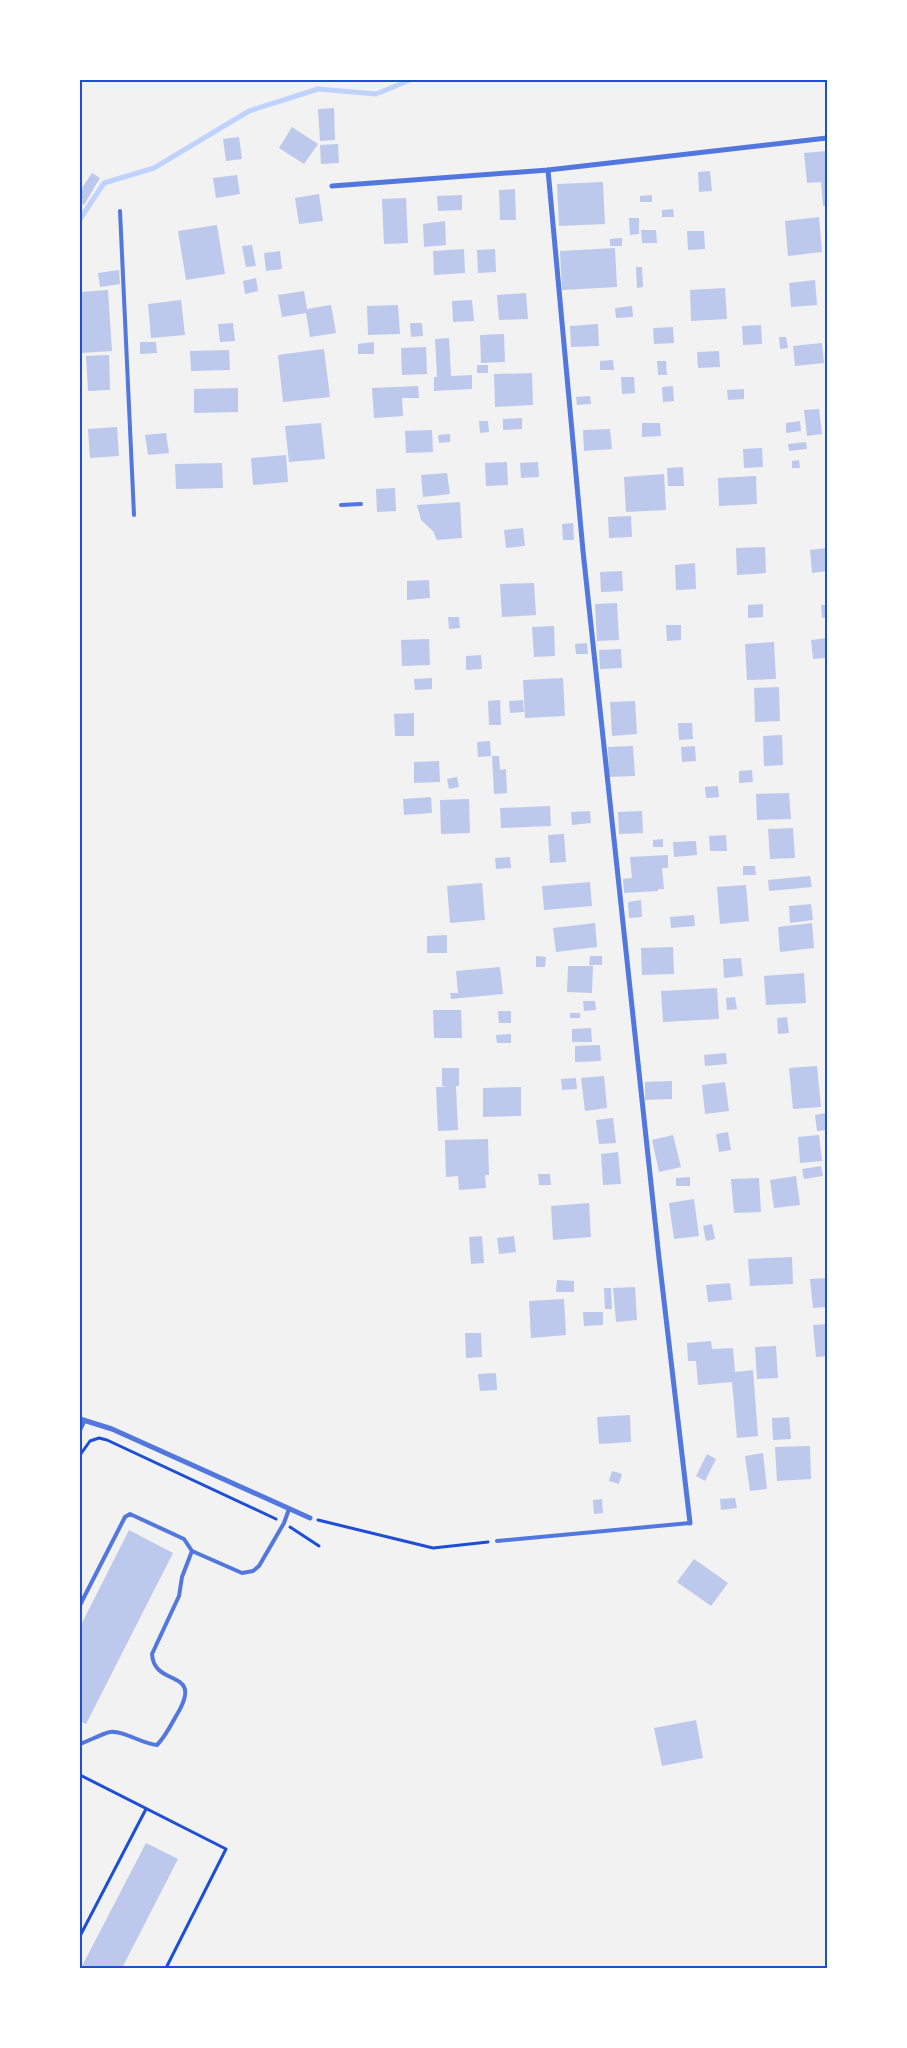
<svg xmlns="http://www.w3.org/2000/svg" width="907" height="2048" font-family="'DM Sans',sans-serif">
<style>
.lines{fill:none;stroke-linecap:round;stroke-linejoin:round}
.stream{stroke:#bfd3fe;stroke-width:5}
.building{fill:#bdc9ec}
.path{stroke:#1d4ed8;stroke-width:3}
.service{stroke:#5277de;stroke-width:4}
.minor{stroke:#5277de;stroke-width:5}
.neatline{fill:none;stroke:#1d4ed8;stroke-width:2}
</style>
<rect width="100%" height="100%" fill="#f2f2f2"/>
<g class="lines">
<path class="stream" d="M80 219 104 183 154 168 249 111 318 89 376 94 410 80"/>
</g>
<g class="building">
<path d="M334 108 335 140 320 141 318 109Z"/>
<path d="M292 127 318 144 304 164 279 148Z"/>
<path d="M239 137 242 159 226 161 223 139Z"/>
<path d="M338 144 339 163 321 164 320 145Z"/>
<path d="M827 151V206H823L821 182 807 183 804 153Z"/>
<path d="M710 171 712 191 699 192 698 172Z"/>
<path d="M92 173 100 178 84 205 80 202V191Z"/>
<path d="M237 175 240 194 216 198 213 178Z"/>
<path d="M603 182 605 224 559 226 557 184Z"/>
<path d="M515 189 516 220H500L499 190Z"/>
<path d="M319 194 323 221 299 224 295 198Z"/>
<path d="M462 195V210L438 211 437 196Z"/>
<path d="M652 195V202H640V196Z"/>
<path d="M406 198 408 243 384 244 382 199Z"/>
<path d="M673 209 674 217H662V210Z"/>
<path d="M819 217 822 252 788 256 785 221Z"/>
<path d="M629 218H639V234L630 235Z"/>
<path d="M445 221 446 245 424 247 423 224Z"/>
<path d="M217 225 225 274 186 280 178 231Z"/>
<path d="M641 230H656L657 243H642Z"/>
<path d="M687 231H704L705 249 688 250Z"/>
<path d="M622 238V246H610V239Z"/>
<path d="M252 245 256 266 246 267 242 246Z"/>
<path d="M615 248 617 287 562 290 560 251Z"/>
<path d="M464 249 465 273 434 275 433 251Z"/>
<path d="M495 249 496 272 478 273 477 250Z"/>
<path d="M280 251 282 269 266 271 264 253Z"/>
<path d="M636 267H642L643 287 637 288Z"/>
<path d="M119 270 120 284 100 287 98 273Z"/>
<path d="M256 278 258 291 245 294 243 281Z"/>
<path d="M815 280 817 305 791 307 789 283Z"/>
<path d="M725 288 727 319 691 321 690 290Z"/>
<path d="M108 290 112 351 80 353V292Z"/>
<path d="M304 291 307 309 331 305 336 333 310 337 306 313 282 317 278 295Z"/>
<path d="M526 293 528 319 499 320 497 295Z"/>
<path d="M181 300 185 335 151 338 148 304Z"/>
<path d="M472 300 474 321 453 322 452 301Z"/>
<path d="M398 305 400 334 368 335 367 306Z"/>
<path d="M632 306 633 317 616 318 615 308Z"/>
<path d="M233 323 235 341 220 342 218 324Z"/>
<path d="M410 323H422L423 336 411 337Z"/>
<path d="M598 324 599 346 571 347 570 326Z"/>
<path d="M761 325 762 344 743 345 742 326Z"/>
<path d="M673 327 674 343 654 344 653 328Z"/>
<path d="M504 334 505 362 481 363 480 335Z"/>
<path d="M779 337H786L788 348 780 349Z"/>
<path d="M449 338 451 376 472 375V389L434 391V377H437L435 339Z"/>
<path d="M140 342H156L157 353 140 354Z"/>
<path d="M374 342V354H358V344Z"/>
<path d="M822 343 824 363 795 366 793 346Z"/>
<path d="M426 347 427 374 402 375 401 348Z"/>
<path d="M324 349 330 397 283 402 278 355Z"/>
<path d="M229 350 230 370 191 371 190 351Z"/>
<path d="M719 351 720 367 698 368 697 352Z"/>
<path d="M109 355 110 390 88 391 86 356Z"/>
<path d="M613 360 614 370H600V361Z"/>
<path d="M657 361H666L667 375H658Z"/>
<rect x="477" y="365" width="11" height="8"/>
<path d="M532 373 533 405 495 407 494 374Z"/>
<path d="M621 377H634L635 393 622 394Z"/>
<path d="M418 386 419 398H402L403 416 374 418 372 388Z"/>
<path d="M673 386 674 401 663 402 662 387Z"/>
<path d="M238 388V412L194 413V389Z"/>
<path d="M744 389V399L728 400 727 390Z"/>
<path d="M590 396 591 404 577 405 576 397Z"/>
<path d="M819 409 822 434 807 436 804 410Z"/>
<path d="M522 418V429L503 430V419Z"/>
<path d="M479 421H488L489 432 480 433Z"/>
<path d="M800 421 801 431 786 433V423Z"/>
<path d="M321 423 325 459 289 462 285 426Z"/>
<path d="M642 423H660L661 436 642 437Z"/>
<path d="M117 427 119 456 90 458 88 429Z"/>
<path d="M610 429 612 449 584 451 583 430Z"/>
<path d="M432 430 433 452 406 453 405 431Z"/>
<path d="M166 433 169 453 148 455 145 435Z"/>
<path d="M450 434V442L439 443 438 435Z"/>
<path d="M806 442 807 449 789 451 788 444Z"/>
<path d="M762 448 763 467 744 468 743 449Z"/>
<path d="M286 455 288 482 253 485 251 458Z"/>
<path d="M799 460 800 468H792V461Z"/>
<path d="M507 462 508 485 486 486 485 463Z"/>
<path d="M538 462 539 477 521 478 520 463Z"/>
<path d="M222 463 223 488 176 489 175 464Z"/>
<path d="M683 467 684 486H668L667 468Z"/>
<path d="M447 473 450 494 423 497 421 475Z"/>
<path d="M664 474 666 510 626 512 624 477Z"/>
<path d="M756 476 757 504 719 506 718 478Z"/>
<path d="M395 488 396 511 377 512 376 489Z"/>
<path d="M460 502 462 538 437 540 433 531 421 520 417 505Z"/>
<path d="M631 516 632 537 609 538 608 517Z"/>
<path d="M573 523 574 540H563L562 524Z"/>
<path d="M523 528 525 546 506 548 504 530Z"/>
<path d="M765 547 766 573 737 575 736 548Z"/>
<path d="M827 548V571L812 573 810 550Z"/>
<path d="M695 563 696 589 676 590 675 565Z"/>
<path d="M622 571 623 591 601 592 600 572Z"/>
<path d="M429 580 430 598 407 600V581Z"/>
<path d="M534 583 536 615 502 617 500 584Z"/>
<path d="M617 603 619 640 597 641 595 604Z"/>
<path d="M763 604V617L748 618V605Z"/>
<path d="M821 605H827V617L822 618Z"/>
<path d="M448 617H459L460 628 449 629Z"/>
<path d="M666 625H681V640L667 641Z"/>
<path d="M554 626 555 656 534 657 532 627Z"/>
<path d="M827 638V658L813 659 811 640Z"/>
<path d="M429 639 430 665 402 666 401 640Z"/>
<path d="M774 642 776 679 747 680 745 644Z"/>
<path d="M587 643 588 654H576L575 644Z"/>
<path d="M621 649 622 668 600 669 599 650Z"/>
<path d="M481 655 482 669 466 670V656Z"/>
<path d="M432 678V689L415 690 414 679Z"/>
<path d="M563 678 565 716 525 718 523 680Z"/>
<path d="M779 687 780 721 755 722 754 688Z"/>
<path d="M500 700 501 725H489L488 701Z"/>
<path d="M523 700 524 712 510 713 509 701Z"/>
<path d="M635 701 637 734 612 736 610 702Z"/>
<path d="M414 713V736H395L394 714Z"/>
<path d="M678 723H692L693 739 679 740Z"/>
<path d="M782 735 783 765 764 766 763 736Z"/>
<path d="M490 741 491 756 478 757 477 742Z"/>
<path d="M633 746 635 776 609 777 608 747Z"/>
<path d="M695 746 696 761 682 762 681 747Z"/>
<path d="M492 756H499L500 770 506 769 507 793 494 794Z"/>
<path d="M439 761 440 782 414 783V762Z"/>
<path d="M752 770 753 782 739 783V771Z"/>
<path d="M457 777 459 787 449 789 447 779Z"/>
<path d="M718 786 719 797 706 798 705 787Z"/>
<path d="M789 793 791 819 757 820 756 794Z"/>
<path d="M431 797 432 813 404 815 403 799Z"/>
<path d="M469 799 470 833 441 834 440 800Z"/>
<path d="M550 806 551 826 501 828 500 808Z"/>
<path d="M590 811 591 823 572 825 571 812Z"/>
<path d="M642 811 643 833 619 834 618 812Z"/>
<path d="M793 828 795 858 770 859 768 829Z"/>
<path d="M564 834 566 862 550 863 548 835Z"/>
<path d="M726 835 727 851H710L709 836Z"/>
<path d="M663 839V847H653V840Z"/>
<path d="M696 841 697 855 674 857 673 842Z"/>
<path d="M668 855V868H662L664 889H658V891L624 893 623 879 632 878 630 857Z"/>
<path d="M510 857 511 868 496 869 495 858Z"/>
<path d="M743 866H755L756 875H743Z"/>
<path d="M810 876 812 887 769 891 768 880Z"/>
<path d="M590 882 592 906 544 910 542 886Z"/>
<path d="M482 883 485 920 450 923 447 886Z"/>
<path d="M746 885 749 921 720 924 717 887Z"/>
<path d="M641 900 642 917 629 918 628 902Z"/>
<path d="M811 904 813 920 790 923 789 906Z"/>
<path d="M694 915 695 926 671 928 670 917Z"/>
<path d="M595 923 597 947 556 952 553 928Z"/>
<path d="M812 923 814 948 780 952 778 927Z"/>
<path d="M447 935V953H427V936Z"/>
<path d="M673 947 674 974 642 975 641 948Z"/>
<path d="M536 956 546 957 545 967H536Z"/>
<path d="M590 956H602V965H589Z"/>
<path d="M741 958 743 976 724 978 723 959Z"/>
<path d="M568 966H593L592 993 567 992Z"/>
<path d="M500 967 503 994 451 999 450 993H458L456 971Z"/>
<path d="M804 973 806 1003 766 1005 764 976Z"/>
<path d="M717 988 719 1019 663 1022 661 991Z"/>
<path d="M735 997 737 1009 727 1010 726 998Z"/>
<path d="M583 1001H595L596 1010 584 1011Z"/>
<path d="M433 1010H461L462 1038H434Z"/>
<path d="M498 1011H511V1023H499Z"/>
<rect x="570" y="1013" width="10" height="5"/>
<path d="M787 1017 789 1033 778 1034 777 1018Z"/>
<path d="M591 1028 592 1042H572V1029Z"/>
<path d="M511 1034V1043H497L496 1035Z"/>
<path d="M600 1045 601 1061 575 1062V1046Z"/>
<path d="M726 1053 727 1064 705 1066 704 1055Z"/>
<path d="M817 1066 821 1107 793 1109 789 1068Z"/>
<path d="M442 1068H459V1086H456L458 1130 438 1131 436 1087H447L442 1086Z"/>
<path d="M604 1076 607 1108 585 1111 581 1078Z"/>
<path d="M576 1078 577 1089 562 1090 561 1079Z"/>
<path d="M672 1081V1099L645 1100V1082Z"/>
<path d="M725 1082 729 1111 705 1114 702 1085Z"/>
<path d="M521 1087V1116L483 1117V1088Z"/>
<path d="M827 1113V1130L817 1131 815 1115Z"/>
<path d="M613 1118 616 1143 599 1144 596 1120Z"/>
<path d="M728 1132 731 1150 719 1152 716 1134Z"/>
<path d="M673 1135 681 1167 659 1172 652 1140Z"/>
<path d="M819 1135 822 1161 800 1163 798 1137Z"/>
<path d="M488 1139 489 1175H485L486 1188 459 1190 458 1176 446 1177 445 1140Z"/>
<path d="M618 1152 621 1184 603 1185 601 1154Z"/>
<path d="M821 1166 823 1176 804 1179 802 1169Z"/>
<path d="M538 1174H550L551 1185H539Z"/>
<path d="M796 1176 800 1205 774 1208 770 1180Z"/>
<path d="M690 1177V1186H676V1178Z"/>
<path d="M759 1178 761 1212 734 1213 731 1179Z"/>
<path d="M694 1199 699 1236 674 1239 669 1203Z"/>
<path d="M589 1203 591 1237 553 1240 551 1206Z"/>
<path d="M712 1224 715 1239 706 1241 703 1226Z"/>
<path d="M482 1236 484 1263 471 1264 469 1237Z"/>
<path d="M514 1236 516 1252 499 1254 497 1238Z"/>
<path d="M792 1257 793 1284 750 1286 748 1259Z"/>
<path d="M827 1278V1307L813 1308 810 1279Z"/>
<path d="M557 1280 574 1281V1292H556Z"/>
<path d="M730 1283 732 1300 708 1302 706 1285Z"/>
<path d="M635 1287 637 1320 616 1322 613 1288Z"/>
<path d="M604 1288H611L612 1309H605Z"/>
<path d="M564 1299 566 1335 531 1338 529 1301Z"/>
<path d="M583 1312H603V1325L584 1326Z"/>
<path d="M827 1324V1356L816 1357 813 1325Z"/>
<path d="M465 1333H481L482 1357 466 1358Z"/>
<path d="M711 1341 712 1349 733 1348 735 1372 753 1370 758 1436 737 1438 732 1382 698 1385 696 1361H688L687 1343Z"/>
<path d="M776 1346 778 1378 757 1379 755 1347Z"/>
<path d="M496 1373 497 1390 480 1391 478 1374Z"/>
<path d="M630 1415 631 1442 599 1444 597 1417Z"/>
<path d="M789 1417 791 1439 773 1440 772 1418Z"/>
<path d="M810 1446 811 1479 777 1481 775 1447Z"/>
<path d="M763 1453 767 1489 750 1491 745 1456Z"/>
<path d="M707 1454 716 1459 705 1481 696 1476Z"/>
<path d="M612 1471 622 1474 619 1484 609 1481Z"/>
<path d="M735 1498 737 1508 721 1510 720 1499Z"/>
<path d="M602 1499 603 1513 594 1514 593 1500Z"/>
<path d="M129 1530 173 1553 86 1724 80 1721V1627Z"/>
<path d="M694 1559 728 1583 711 1606 677 1582Z"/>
<path d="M696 1720 703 1758 662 1766 654 1728Z"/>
<path d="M146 1843 178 1859 122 1968H81Z"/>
</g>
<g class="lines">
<g class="path">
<path d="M80 1455 90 1441 99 1438 107 1440 276 1519"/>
<path d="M318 1520 433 1548 488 1542"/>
<path d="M290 1527 319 1546"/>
<path d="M80 1775 226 1849 166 1968"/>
<path d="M80 1936 146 1809"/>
</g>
<g class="service">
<path d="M120 211 134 515"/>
<path d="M341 505 361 504"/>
<path d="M497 1541 690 1523"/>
<path d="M80 1605 125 1517 130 1514 184 1539 192 1551 242 1573 253 1571 259 1566 284 1523 289 1509"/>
<path d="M80 1744C89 1741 101 1734 110 1732 123 1730 142 1744 157 1745 165 1737 170 1727 176 1716 206 1667 154 1689 152 1654L179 1596 182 1577 192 1551"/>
</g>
<g class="minor">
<path d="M548 170 583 551 659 1258 690 1523"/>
<path d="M332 186 548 170 827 138"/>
<path d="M80 1419 112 1429 310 1518"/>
<path d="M80 1429 84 1421"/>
</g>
</g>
<rect width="907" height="2048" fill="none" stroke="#ffffff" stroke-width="162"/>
<rect x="81" y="81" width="745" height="1886" class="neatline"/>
</svg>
